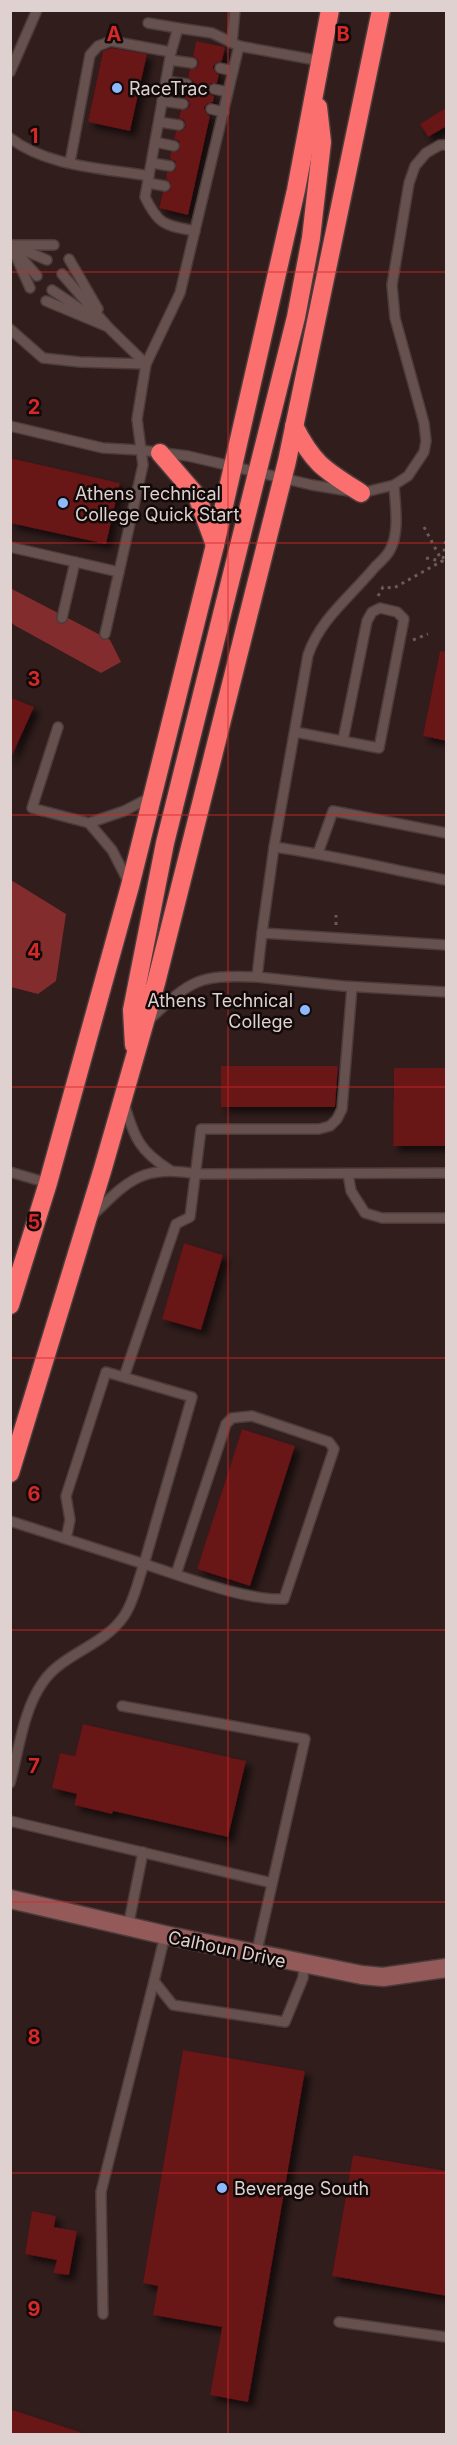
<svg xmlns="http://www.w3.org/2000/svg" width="457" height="2445" font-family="Inter,sans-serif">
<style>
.forest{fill:#822c2e}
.building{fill:#681219;filter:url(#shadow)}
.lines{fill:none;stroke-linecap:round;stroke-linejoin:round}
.lane-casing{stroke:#4b3c3b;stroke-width:12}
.secondary-casing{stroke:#4b3c3b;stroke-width:21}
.highway-casing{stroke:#4b3c3b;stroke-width:21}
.path{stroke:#6b5a59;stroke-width:3;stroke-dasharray:3 4.5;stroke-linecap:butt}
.lane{stroke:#66514f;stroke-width:9}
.secondary{stroke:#935a59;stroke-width:18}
.highway{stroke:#fc6f6f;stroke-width:18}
.grid{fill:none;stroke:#d62828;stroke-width:1.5;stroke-opacity:0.55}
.poi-dot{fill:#8eb9fd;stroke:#120a09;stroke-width:2}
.labels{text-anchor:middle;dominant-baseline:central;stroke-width:5;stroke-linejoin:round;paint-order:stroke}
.poi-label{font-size:18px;fill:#ded1d0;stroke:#120a09;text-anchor:start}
.street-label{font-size:18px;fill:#ded1d0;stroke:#120a09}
.grid-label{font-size:20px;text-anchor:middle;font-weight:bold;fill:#d62828;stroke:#120a09;stroke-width:5;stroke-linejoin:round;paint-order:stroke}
</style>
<defs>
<filter id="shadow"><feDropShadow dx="5.5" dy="5.5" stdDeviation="3" flood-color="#0009"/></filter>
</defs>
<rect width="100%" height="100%" fill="#301d1c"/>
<g class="forest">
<path d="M10 588 110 640 121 662 101 673 14 625 11 622Z"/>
<path d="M11 880 66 914 56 981 38 994 11 987Z"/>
</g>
<g class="building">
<path d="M196 41 225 47 222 61 216 63 213 67 215 72 219 75 217 83H211L208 87 209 94 214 96 213 102 207 104 204 108 206 113 210 116 188 215 159 208 163 192H168L171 188V183L166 179 167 172H173L176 168 175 161 170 159 171 152H177L180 148 179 141 174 139 176 131H182L186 127 184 120 179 118 181 110H186L190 106 189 101 184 97 185 91 190 90 194 86 193 81 188 77 190 69H195L199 64 198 60 193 56Z"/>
<path d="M112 48 147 54 130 131 88 122 103 51Z"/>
<path d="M447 107V126L428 137 420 124Z"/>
<path d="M10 458 120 483 106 544 10 523Z"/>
<path d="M440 651 447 652V741L423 736Z"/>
<path d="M10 697 34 707 10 760Z"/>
<path d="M221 1066H338L335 1107H221Z"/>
<path d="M394 1068H447V1146H393Z"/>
<path d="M184 1243 223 1255 201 1330 162 1319Z"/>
<path d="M242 1429 295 1446 250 1586 197 1569Z"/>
<path d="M83 1724 246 1761 228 1837 113 1811 112 1814 74 1805 77 1794 52 1788 60 1753 75 1756Z"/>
<path d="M183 2050 305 2071 248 2402 210 2395 222 2327 153 2315 158 2286 143 2283Z"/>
<path d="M353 2155 447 2171V2296L332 2276Z"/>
<path d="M32 2211 56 2216 54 2227 77 2231 69 2275 53 2273 57 2260 25 2254Z"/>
<path d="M10 2409 80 2432V2434H10Z"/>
</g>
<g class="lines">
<g class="lane-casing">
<g id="lane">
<path d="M148 23 178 28"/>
<path d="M232 43 235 10"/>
<path d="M170 60 192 63"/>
<path d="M220 68 233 71"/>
<path d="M10 72 37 10"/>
<path d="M166 81 187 84"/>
<path d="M214 89 228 92"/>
<path d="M162 101 183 104"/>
<path d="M211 109 224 112"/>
<path d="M159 122 179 125"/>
<path d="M10 138C48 167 103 168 149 176"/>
<path d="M155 142 174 146"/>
<path d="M70 162 90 55 98 46 111 41 171 52"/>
<path d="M152 163 170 166"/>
<path d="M148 183 165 186"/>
<path d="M195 231C165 225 159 226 145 197L171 52 178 28 212 33 239 46"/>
<path d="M11 245 30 288"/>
<path d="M11 245H54"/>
<path d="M16 247 47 260"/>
<path d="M20 256 37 276"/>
<path d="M69 259 98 309"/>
<path d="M62 274 108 327 146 364"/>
<path d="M52 290 91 316"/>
<path d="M46 301 106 326"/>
<path d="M10 329 43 358 80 362 146 364"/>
<path d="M10 426 103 448 140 450 188 456 312 485 361 493 394 485 408 476 424 452 426 441 424 423 395 318 392 285 409 183 415 166 426 153 440 145H446"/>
<path d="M10 547 119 572 143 465 137 419 146 364 180 293 239 46 321 61"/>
<path d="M62 618 75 562"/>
<path d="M105 634 119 572"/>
<path d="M58 727 32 808 89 823 124 811 153 796"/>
<path d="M295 732 379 748 404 619 397 612 380 608 372 612 367 621 343 740"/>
<path d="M89 823 112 850 129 883"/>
<path d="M274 847C332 855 389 869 446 880"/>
<path d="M318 853 333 811 446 833"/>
<path d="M262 933 274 847 308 655C320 619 351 596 375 567 380 562 387 556 390 550 400 532 395 505 394 485"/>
<path d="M257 977 343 986 446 992"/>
<path d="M150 1019C192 979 198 975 257 977L262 933 446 945"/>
<path d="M124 1103C134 1137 139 1151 170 1170"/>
<path d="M10 1172 48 1183"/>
<path d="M348 1174 351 1191 365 1213 382 1218H446"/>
<path d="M93 1215C129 1179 143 1165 197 1174L446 1173"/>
<path d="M124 1377 176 1224 190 1217 201 1129H319L330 1126 337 1119 342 1109 352 987"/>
<path d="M10 1521 144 1564 192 1397 106 1372 66 1496 70 1520 66 1539"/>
<path d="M122 1706 305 1739 256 1955"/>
<path d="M10 1783C19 1750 23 1710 43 1682 63 1653 104 1646 124 1616 134 1602 138 1580 144 1564 182 1576 246 1601 284 1599L334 1449 329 1442 252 1416 232 1418 226 1424 176 1574"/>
<path d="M10 1821 272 1883"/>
<path d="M128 1927 143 1852"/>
<path d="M165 1935 154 1981 173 2005 285 2022 303 1978 304 1965"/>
<path d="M103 2314 101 2192 154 1981"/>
<path d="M339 2322 446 2337"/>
</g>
</g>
<g class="secondary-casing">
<path id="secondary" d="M10 1899 165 1935 362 1975 383 1977 446 1968"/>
</g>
<g class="highway-casing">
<g id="highway">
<path d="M294 426C314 465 325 470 361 493"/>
<path d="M160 453 197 496 215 545"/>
<path d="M134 1045 132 1010 165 843 296 317 311 238 322 142 318 107"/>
<path d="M10 1305 48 1183 130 886 215 545 296 190 330 10"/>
<path d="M10 1473 103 1168 156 983 287 461 381 10"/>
</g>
</g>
<g class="path">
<path d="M424 527 442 561"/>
<path d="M426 558 446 562"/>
<path d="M443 559 446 537"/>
<path d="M378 596 383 587 394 588 442 561"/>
<path d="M413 640 428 634"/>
<path d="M336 925V915"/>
</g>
<use href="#lane" class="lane"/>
<use href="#secondary" class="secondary"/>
<use href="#highway" class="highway"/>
</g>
<path class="grid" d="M228 10V2434M10 272H446M10 543H446M10 815H446M10 1087H446M10 1358H446M10 1630H446M10 1902H446M10 2173H446"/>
<g class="poi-dot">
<circle cx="117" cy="88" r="6"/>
<circle cx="63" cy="503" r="6"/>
<circle cx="305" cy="1010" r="6"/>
<circle cx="222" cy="2188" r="6"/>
</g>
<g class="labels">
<g class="poi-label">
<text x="129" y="88">RaceTrac</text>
<text x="75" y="493">Athens Technical<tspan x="75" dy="21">College Quick Start</tspan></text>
<text x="293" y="1000" text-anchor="end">Athens Technical<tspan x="293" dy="21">College</tspan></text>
<text x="234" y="2188">Beverage South</text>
</g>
<g class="street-label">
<text transform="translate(227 1949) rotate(12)">Calhoun Drive</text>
</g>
</g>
<g class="grid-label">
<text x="114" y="41">A</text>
<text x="343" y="41">B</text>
<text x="34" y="143">1</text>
<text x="34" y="414">2</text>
<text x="34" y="686">3</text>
<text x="34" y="958">4</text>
<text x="34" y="1229">5</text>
<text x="34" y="1501">6</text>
<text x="34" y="1773">7</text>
<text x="34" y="2044">8</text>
<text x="34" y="2316">9</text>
</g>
<rect width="457" height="2445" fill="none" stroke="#ded1d0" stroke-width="24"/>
</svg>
